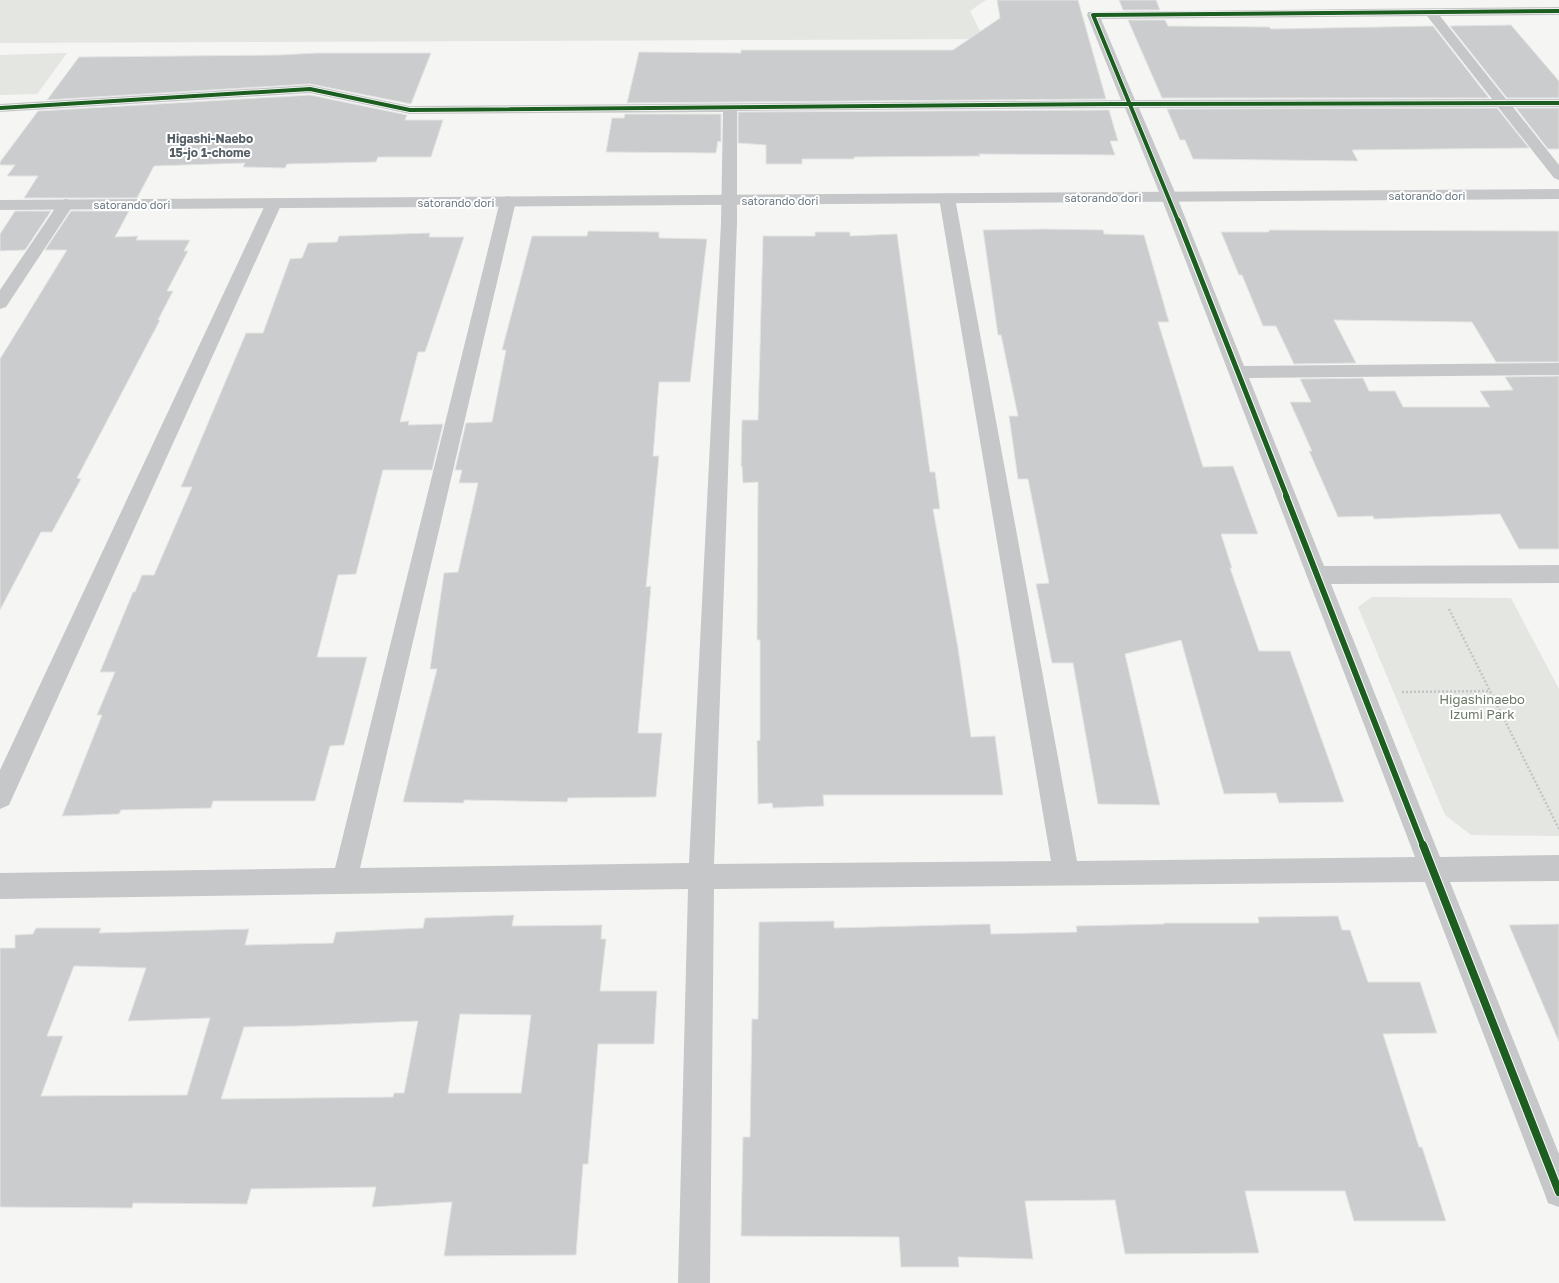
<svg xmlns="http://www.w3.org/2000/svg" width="1559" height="1283" font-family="'Golos Text',sans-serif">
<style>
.green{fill:#e4e6e2}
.building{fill:#cbcccd;stroke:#e4e4e4;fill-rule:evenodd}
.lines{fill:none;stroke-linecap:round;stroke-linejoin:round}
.path{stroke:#c4c5c6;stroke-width:2.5;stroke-dasharray:2 2;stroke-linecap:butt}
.minor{fill:#c6c7c8;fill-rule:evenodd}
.tertiary{fill:#c6c7c8;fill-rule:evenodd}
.cycleway-far3-casing{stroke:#fff;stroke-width:5.5}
.cycleway-far2-casing{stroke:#fff;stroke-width:7}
.cycleway-far1-casing{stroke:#fff;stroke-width:8}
.cycleway-casing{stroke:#fff;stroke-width:10}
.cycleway-far3{stroke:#1b5e20;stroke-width:4}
.cycleway-far2{stroke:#1b5e20;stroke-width:5}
.cycleway-far1{stroke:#1b5e20;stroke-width:6}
.cycleway{stroke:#1b5e20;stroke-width:8}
.labels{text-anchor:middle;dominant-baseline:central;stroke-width:4;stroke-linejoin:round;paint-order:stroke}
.far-street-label{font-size:11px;fill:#687781;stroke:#fff}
.far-neighbourhood-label{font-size:12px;font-weight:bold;fill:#556067;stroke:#fff}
.park-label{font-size:13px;fill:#6b7966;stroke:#fff}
</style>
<rect width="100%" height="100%" fill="#f5f5f4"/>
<g class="green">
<path d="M0 0H986L970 11 984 39 0 43Z"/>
<path d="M67 53 37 94 0 95V55Z"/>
<path d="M1372 597 1511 598 1559 689V836L1471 835 1445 815 1358 607Z"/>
</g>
<g class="building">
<path d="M997 0H1078L1106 99 627 103 639 52 741 53V50H953L1000 18Z"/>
<path d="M1119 0H1156L1160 10H1123Z"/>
<path d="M1128 20H1165L1168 26 1269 27 1271 29 1433 26 1489 98H1162Z"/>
<path d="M1511 25 1559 81V98H1507L1450 26Z"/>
<path d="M317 53H431L411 104 310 84 47 100 79 57 279 55Z"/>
<path d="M310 95 407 115 405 120H443L431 157H378L376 162 287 164 285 168 243 167 245 163 154 166 137 198H24L38 176H7L15 165H0V162L38 111Z"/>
<path d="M1497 108 1529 148 1352 150 1358 161 1193 159 1185 140H1180L1167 109Z"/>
<path d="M1516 108H1559V149H1548Z"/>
<path d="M1109 110 1118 141H1110L1115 155 979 154 980 156 854 157V159H802V164H766V145L738 143V112Z"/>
<path d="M625 114H721V142L718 141 716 153 606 152 612 118H624Z"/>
<path d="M15 211H51L25 250 0 251V234Z"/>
<path d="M71 211H129L115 237 138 236 136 240H190L184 251H188L167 291H173L158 320H160L77 478 81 479 52 532H41L0 610V359L67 250H45Z"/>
<path d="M1043 229 1103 230 1104 234 1144 235 1169 322H1158L1203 467 1233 466 1258 534H1221L1232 568H1230L1259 651H1290L1344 802 1279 803 1276 793 1224 794 1181 640 1125 654 1160 805 1098 804 1073 663H1052L1036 584 1049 583 1028 479H1018L1009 416H1018L1001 335H998L983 230Z"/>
<path d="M1269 230 1559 231V362H1496L1472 322 1334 320 1356 363 1294 364 1276 326H1263L1242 275H1239L1221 232H1269Z"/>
<path d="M588 231 659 232V238L707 239 690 382H659L653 456H659L646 587 651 586 638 733H662L656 797 568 798 567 802 464 800V803L403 802 437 669H430L444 573 458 572 478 483H459L462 470H455L466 423 492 422 506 350H502L532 236H587Z"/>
<path d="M815 232H850V236L897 234 930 472H935L940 509H933L958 648 971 737 995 736 1003 795H823L824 806 773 808 772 803 758 804 757 741 760 740V640H757L758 482 743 483 742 466H741L742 420H758L763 236H815Z"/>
<path d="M430 233 429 237H464L425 352H418L400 422 409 421 408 425 443 424 432 470H383L356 574 338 575 317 657H367L344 745 330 746 315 801H213L211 808 121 810 119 814 62 816 102 715H97L115 672H100L133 592H135L142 575H154L192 487H181L246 333H263L290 259 302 258 308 243 337 242 339 236Z"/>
<path d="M1559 376V549H1519L1500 514 1374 519 1373 516 1338 517 1309 451H1312L1290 402H1311L1300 379 1363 378 1369 391H1395L1403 407H1490L1480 391 1513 390 1505 377Z"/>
<path d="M514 915 512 926 602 925 601 939H606L600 991H657L654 1044H598L588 1164H583L576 1255 444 1256 452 1202 372 1207 376 1187 251 1189 247 1204 133 1203 132 1208 0 1207V948H15V935L33 934 36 928H101L99 933 249 929 245 945 333 943 336 932 423 928 425 918ZM74 966 146 968 128 1021 210 1018 187 1095 41 1096 63 1036H47ZM460 1014 531 1015 521 1093H448ZM418 1021 404 1093H394L393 1097 221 1099 244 1027 298 1026Z"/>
<path d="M1338 916 1342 930H1350L1368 982H1420L1437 1033 1383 1034 1419 1147H1422L1446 1221H1354L1345 1191H1245L1259 1253 1125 1254 1115 1200 1025 1201 1033 1259 958 1257 959 1267H901L899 1237 741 1236 743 1137H750L752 1019H758L759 922 834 921V928L990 924 991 934 1077 932 1076 926 1164 924V923H1259L1258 917Z"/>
<path d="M1559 924V1042L1509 925Z"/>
</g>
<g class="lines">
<g class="path">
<path d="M1449 609 1559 829"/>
<path d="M1402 692 1490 691"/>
</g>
<g class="minor">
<path d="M1559 7V15L1440 16 1506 99H1559V107H1513L1559 165V180L1554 178 1498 107 1139 108 1177 197 1244 366 1559 363V375L1249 378 1324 566 1559 565V583L1331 584 1440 857 1559 855V881L1450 882 1559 1154V1207L1548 1203 1544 1192 1425 882 714 889 710 1283H678L688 889 0 899V873L335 868 500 201 503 198 508 196 513 198 516 201 360 868 689 863 721 223 723 112 410 114 310 93 0 112V104L310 85 410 106 1121 100 1087 15 1088 12ZM1427 16 1492 99 1135 100 1101 19ZM1125 108 1161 197 1415 857 1077 861 955 198 952 195 947 193 942 195 939 198 1051 861 714 864 737 223V111Z"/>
<path d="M274 198 279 200 282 203 9 805 0 809V770L266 203 269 200Z"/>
<path d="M66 199 72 201 74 204 6 307 0 309V290L60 201Z"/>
</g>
<path class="tertiary" d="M1559 189V199L0 210V200Z"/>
<g class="cycleway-far3-casing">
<g id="cycleway-far3">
<path d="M0 108 310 89 410 110 1114 104 1559 103"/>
<path d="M1178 221 1093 15 1559 11"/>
</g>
</g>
<g class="cycleway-far2-casing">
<path id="cycleway-far2" d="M1178 220 1287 497"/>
</g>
<g class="cycleway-far1-casing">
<path id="cycleway-far1" d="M1286 496 1423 846"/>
</g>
<g class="cycleway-casing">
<path id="cycleway" d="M1423 845 1559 1192"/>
</g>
<use href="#cycleway-far3" class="cycleway-far3"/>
<use href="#cycleway-far2" class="cycleway-far2"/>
<use href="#cycleway-far1" class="cycleway-far1"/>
<use href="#cycleway" class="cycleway"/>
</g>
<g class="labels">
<g class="far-street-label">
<text x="1427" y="195">satorando dori</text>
<text x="1103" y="197">satorando dori</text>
<text x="780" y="200">satorando dori</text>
<text x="456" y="202">satorando dori</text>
<text x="132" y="204">satorando dori</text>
</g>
<g class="far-neighbourhood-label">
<text x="210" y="138">Higashi-Naebo<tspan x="210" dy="14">15-jo 1-chome</tspan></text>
</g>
<g class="park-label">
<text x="1482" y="699">Higashinaebo<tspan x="1482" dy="15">Izumi Park</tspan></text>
</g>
</g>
</svg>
